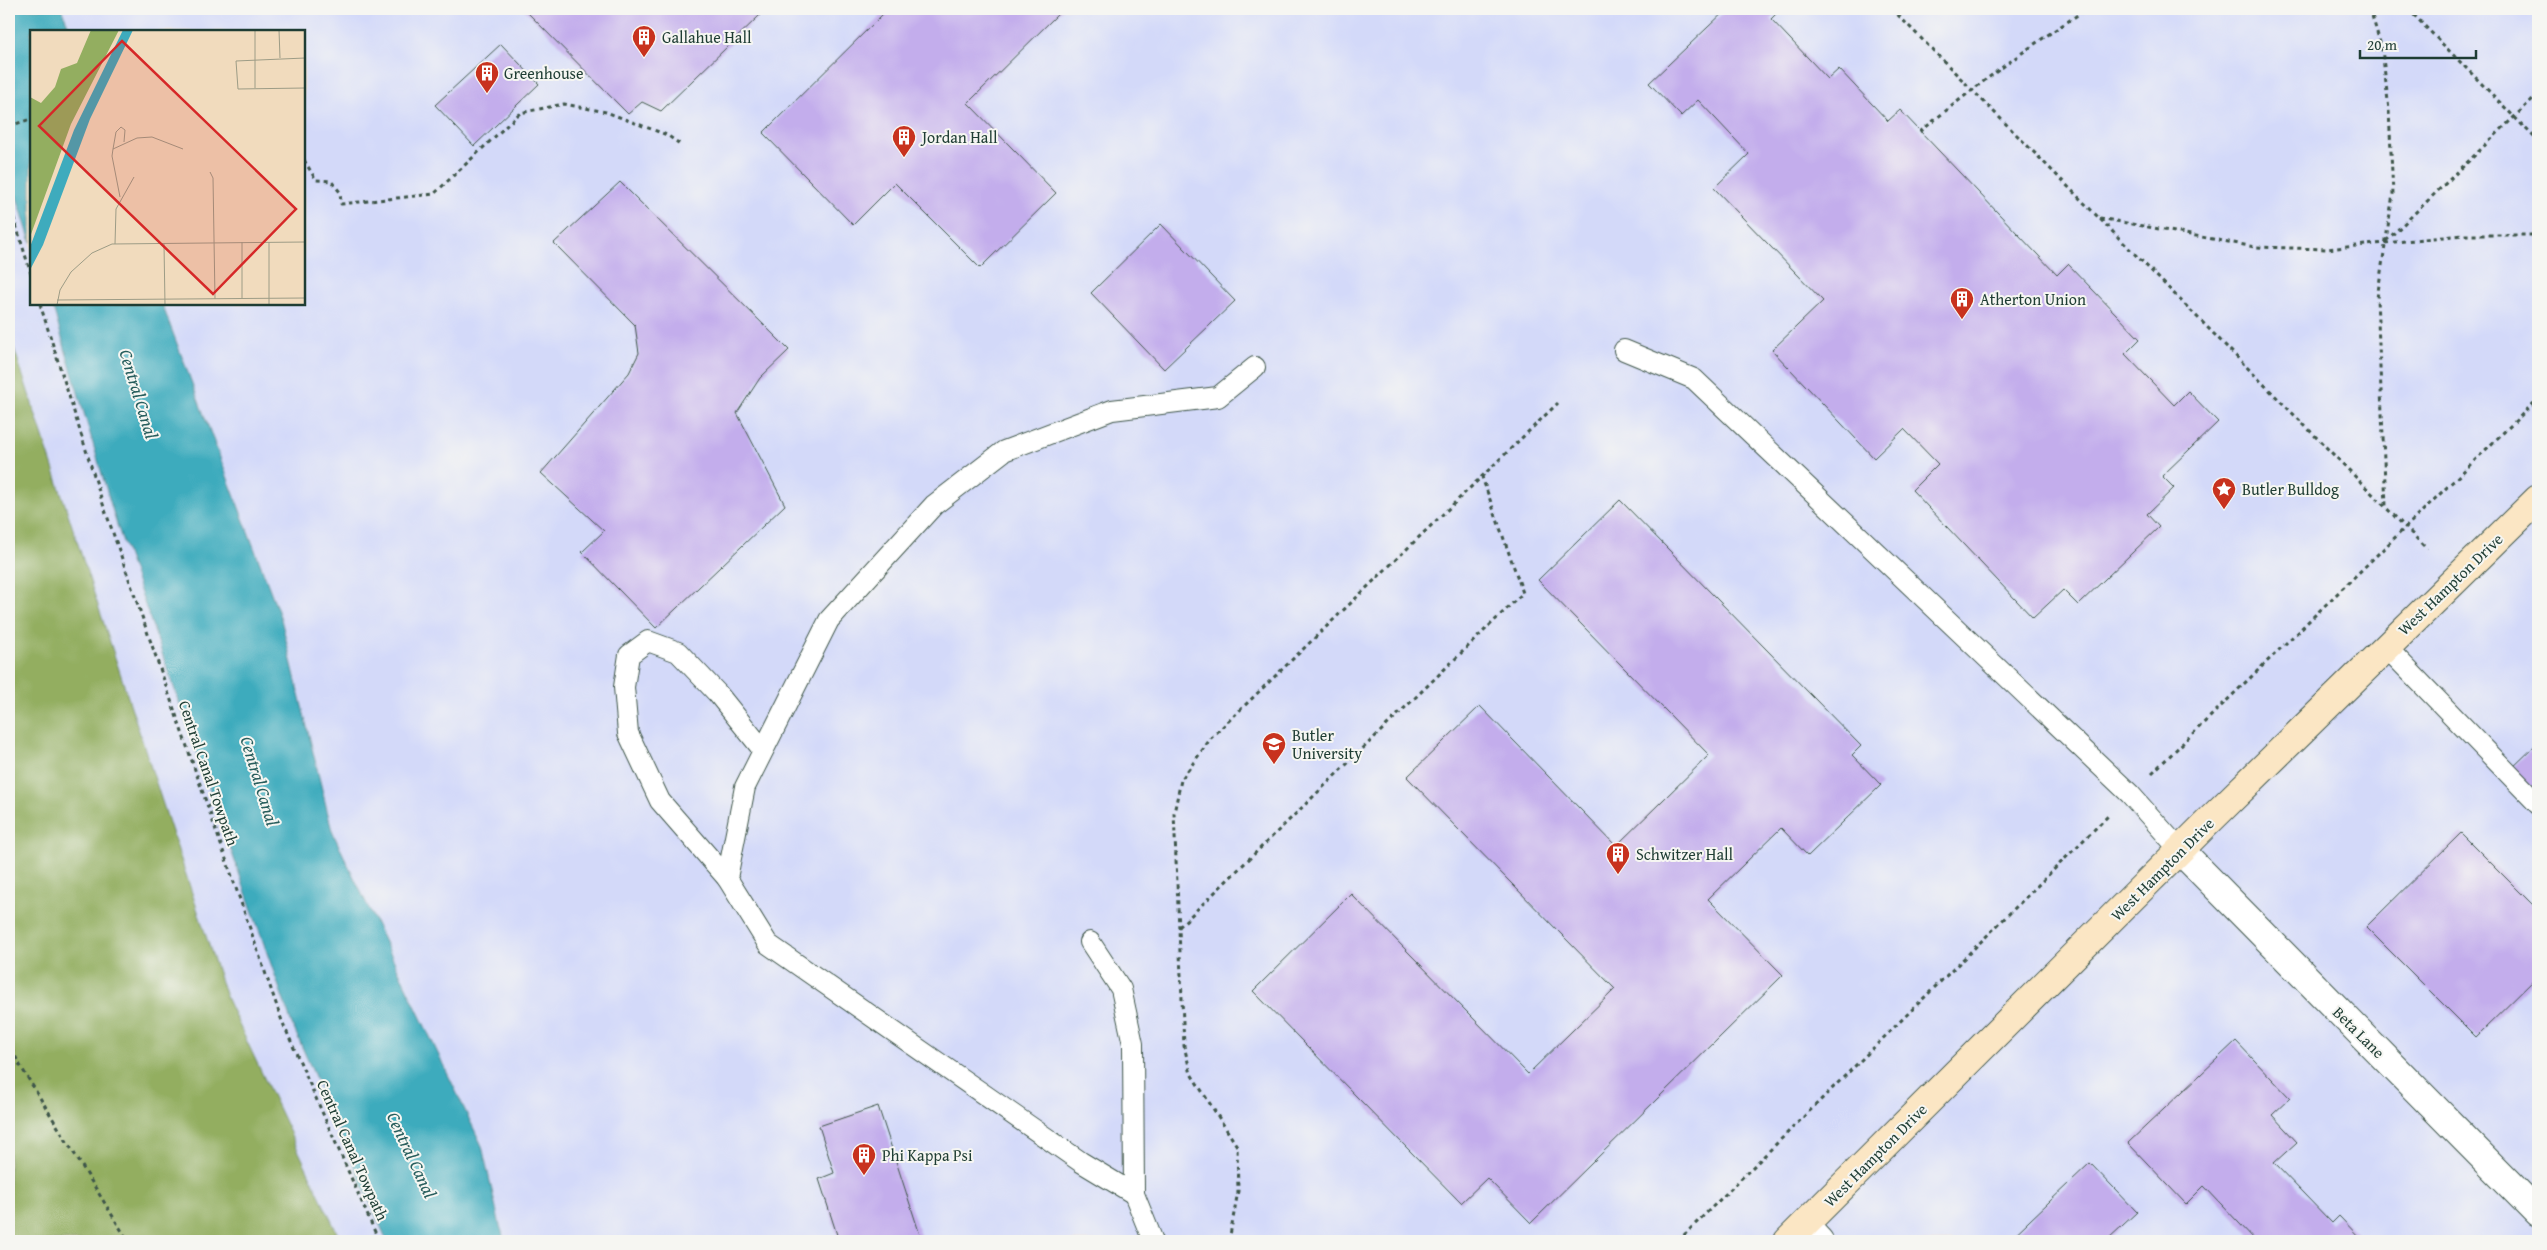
<svg xmlns="http://www.w3.org/2000/svg" width="2547" height="1250" font-family="'Gentium Book Plus',serif">
<style>
.built{fill:#d3d9f9;fill-rule:evenodd}
.forest{fill:#93ae60;stroke:#59764a}
.water{fill:#3eabbd;stroke:#2e7478}
.building{fill:#c3adec}
.lines{fill:none;stroke-linecap:round;stroke-linejoin:round}
.lane-casing{stroke:#3e5549;stroke-width:22}
.street-casing{stroke:#3e5549;stroke-width:30}
.secondary-casing{stroke:#3e5549;stroke-width:30}
.path{stroke:#3e5549;stroke-width:3;stroke-dasharray:4 4;stroke-linecap:butt}
.lane{stroke:#fff;stroke-width:20}
.street{stroke:#fff;stroke-width:28}
.secondary{stroke:#fbe6c4;stroke-width:28}
.labels{text-anchor:middle;dominant-baseline:central;stroke-width:4;stroke-linejoin:round;paint-order:stroke}
.poi-label{font-size:16px;fill:#1f3d34;stroke:#f6f6f2;text-anchor:start}
.street-label{font-size:16px;fill:#1f3d34;stroke:#f6f6f2}
.water-label{font-size:18px;font-style:italic;fill:#285e5d;stroke:#f6f6f2}
.inset-road{fill:none;stroke:#9d9c86;stroke-width:1}
.view{fill:#d62828;fill-opacity:0.15;stroke:#d62828;stroke-width:2.5}
.inset-edge{fill:none;stroke:#1f3d34;stroke-width:2.5}
</style>
<rect width="100%" height="100%" fill="#f6f6f2"/>
<filter id="ink" filterUnits="userSpaceOnUse"><feTurbulence type="fractalNoise" baseFrequency=".02" numOctaves="2"/><feDisplacementMap in="SourceGraphic" scale="10" xChannelSelector="R" yChannelSelector="G"/><feConvolveMatrix kernelMatrix="1 2 1 2 8 2 1 2 1" color-interpolation-filters="sRGB"/></filter>
<filter id="wash" filterUnits="userSpaceOnUse"><feTurbulence type="fractalNoise" baseFrequency=".0096" numOctaves="4" result="noise"/><feDisplacementMap in="SourceGraphic" scale="20" xChannelSelector="R" yChannelSelector="G"/><feGaussianBlur stdDeviation="1.12" result="paint"/><feColorMatrix in="noise" values="0 0 0 0 0 0 0 0 0 0 0 0 0 0 0 0 0 1.4 0 .05"/><feComposite in="paint" operator="in"/></filter>
<g filter="url(#wash)">
<rect width="100%" height="100%" fill="#f1dbbd"/>
<path class="built" d="M9 9H2538V1241H505L499 1226 484 1241H9ZM31 31H304V304H31Z"/>
<path class="forest" d="M9 333 226 997 341 1241H9Z"/>
<g class="water">
<path d="M9 9H62L70 31H31V242L9 172Z"/>
<path d="M52 304H162L281 619 332 831 482 1146 500 1226 505 1241H387L292 1024 116 522Z"/>
</g>
<g id="blocks">
<g class="building">
<path d="M524 9H755L760 15 661 111 642 102 628 114Z"/>
<path d="M888 9H1063L968 103 1056 193 980 268 895 183 853 225 763 133Z"/>
<path d="M1727 9H1781L1771 19 1828 79 1839 69 1888 121 1900 110 2057 275 2068 264 2140 339 2125 354 2174 405 2188 391 2218 422 2162 476 2174 488 2147 514 2159 527 2078 605 2063 590 2033 618 1912 490 1938 464 1904 429 1874 458 1772 350 1823 301 1714 188 1749 154 1698 100 1681 116 1649 83Z"/>
<path d="M501 44 539 84 474 146 435 105Z"/>
<path d="M620 182 789 350 760 378 737 413 785 505 656 628 582 552 604 531 541 473 629 373 639 353 635 325 554 243Z"/>
<path d="M1161 224 1235 301 1164 369 1091 293Z"/>
<path d="M1620 500 1861 746 1852 755 1881 785 1808 856 1781 828 1708 899 1783 975 1531 1223 1487 1178 1461 1203 1253 991 1351 894 1528 1074 1615 989 1407 777 1480 706 1616 846 1709 755 1538 580Z"/>
<path d="M2538 743V801L2509 771Z"/>
<path d="M2461 833 2538 910V976L2476 1037 2366 927Z"/>
<path d="M2236 1041 2290 1098 2272 1115 2297 1142 2274 1163 2332 1223 2339 1216 2363 1241H2256L2204 1186 2186 1204 2128 1143Z"/>
<path d="M878 1106 922 1241H839L819 1179 834 1173 819 1126Z"/>
<path d="M2090 1163 2137 1212 2108 1239 2110 1241H2008Z"/>
</g>
</g>
</g>
<g filter="url(#ink)">
<use href="#blocks" fill-opacity="0" stroke="#3e5549" stroke-width="1"/>
<g class="lines">
<g class="lane-casing">
<g id="lane">
<path d="M1624 350 1694 379 2130 794 2180 850"/>
<path d="M2386 647 2538 804"/>
<path d="M727 878 660 801 628 733 624 687 629 655 648 641 678 652 718 694 763 750"/>
<path d="M1090 942 1121 989 1133 1044 1134 1194 1153 1241"/>
<path d="M1134 1194 1081 1162 768 944 727 878 745 787 829 620 934 505 1004 451 1112 410 1218 397 1255 367"/>
</g>
</g>
<g class="street-casing">
<g id="street">
<path d="M2180 850 2538 1213"/>
<path d="M1805 1226 1819 1241"/>
</g>
</g>
<g class="secondary-casing">
<path id="secondary" d="M1788 1241 2203 827 2538 499"/>
</g>
<g class="path">
<path d="M1892 9 2427 549"/>
<path d="M2370 9 2382 49 2389 110 2393 194 2377 298 2386 506"/>
<path d="M2408 9 2538 141"/>
<path d="M9 126 31 119"/>
<path d="M1920 132C1974 87 2029 46 2087 9"/>
<path d="M304 160 316 180 331 181 340 192 341 204 434 194 520 113 564 104 606 112 667 135 680 144"/>
<path d="M9 202 31 274"/>
<path d="M2100 218 2255 247 2327 249 2463 235H2538"/>
<path d="M2386 241 2538 94"/>
<path d="M40 304 103 504 282 1021 379 1241"/>
<path d="M2152 773 2538 399"/>
<path d="M1179 927 1523 593 1482 477"/>
<path d="M9 1042 18 1062 128 1241"/>
<path d="M1229 1241 1238 1191 1237 1146 1191 1074 1184 1046 1174 813 1181 780 1211 738 1558 403"/>
<path d="M1678 1241 2108 816"/>
</g>
<use href="#lane" class="lane"/>
<use href="#street" class="street"/>
<use href="#secondary" class="secondary"/>
</g>
</g>
<defs>
<g id="building-pin" transform="scale(1.25)"><path d="M0 17L-7.5 6A9.5 9.5 0 1 1 7.5 6Z" fill="#c8321e" stroke="#f6f6f2"/><path d="M-4-6H4V6H1V3H-1V6H-4ZM-2.5-4.3h1.7v1.8h-1.7ZM.8-4.3h1.7v1.8H.8ZM-2.5-1h1.7V.8h-1.7ZM.8-1h1.7V.8H.8Z" fill="#fff"/></g>
<g id="sight-pin" transform="scale(1.25)"><path d="M0 17L-7.5 6A9.5 9.5 0 1 1 7.5 6Z" fill="#c8321e" stroke="#f6f6f2"/><path d="M0-6L1.8-2.2L6-1.7L2.9 1.2L3.7 5.4L0 3.3L-3.7 5.4L-2.9 1.2L-6-1.7L-1.8-2.2Z" fill="#fff"/></g>
<g id="university-pin" transform="scale(1.25)"><path d="M0 17L-7.5 6A9.5 9.5 0 1 1 7.5 6Z" fill="#c8321e" stroke="#f6f6f2"/><path d="M0-5L7-2L0 1L-7-2ZM-4 1L0 2.5L4 1V4Q0 6-4 4Z" fill="#fff"/></g>
</defs>
<g fill-rule="evenodd">
<use href="#building-pin" x="644" y="37"/>
<use href="#building-pin" x="487" y="73"/>
<use href="#building-pin" x="904" y="137"/>
<use href="#building-pin" x="1962" y="299"/>
<use href="#sight-pin" x="2224" y="489"/>
<use href="#university-pin" x="1274" y="744"/>
<use href="#building-pin" x="1618" y="854"/>
<use href="#building-pin" x="864" y="1155"/>
</g>
<g class="labels">
<g class="poi-label">
<text x="662" y="37">Gallahue Hall</text>
<text x="504" y="73">Greenhouse</text>
<text x="922" y="137">Jordan Hall</text>
<text x="1980" y="299">Atherton Union</text>
<text x="2242" y="489">Butler Bulldog</text>
<text x="1292" y="735">Butler<tspan x="1292" dy="18">University</tspan></text>
<text x="1636" y="854">Schwitzer Hall</text>
<text x="882" y="1155">Phi Kappa Psi</text>
</g>
<g class="street-label">
<text transform="translate(2450 584) rotate(-44)">West Hampton Drive</text>
<text transform="translate(209 773) rotate(71)">Central Canal Towpath</text>
<text transform="translate(2162 869) rotate(-45)">West Hampton Drive</text>
<text transform="translate(2359 1032) rotate(45)">Beta Lane</text>
<text transform="translate(353 1150) rotate(66)">Central Canal Towpath</text>
<text transform="translate(1875 1155) rotate(-45)">West Hampton Drive</text>
</g>
<g class="water-label">
<text transform="translate(139 394) rotate(73)">Central Canal</text>
<text transform="translate(260 781) rotate(73)">Central Canal</text>
<text transform="translate(412 1155) rotate(65)">Central Canal</text>
</g>
</g>
<g transform="translate(30 30)">
<rect width="275" height="275" fill="#f1dbbd"/>
<path d="M61 0H89L41 94 0 207V67L11 73 25 57 31 39 47 33Z" fill="#93ae60"/>
<path d="M93 0H103L60 89 13 215 0 240V217L44 100Z" fill="#3eabbd"/>
<path class="inset-road" d="M225 0V58M249 0 250 28M275 28 206 31 208 59 275 58M83 119 86 102 91 97 95 100 94 112M180 142 183 148 185 269M90 167 82 126 83 119 107 108 122 107 153 119M212 212V269M239 212V275M85 214 86 179 104 147M134 214 135 275M27 270 275 268M27 275 30 260 41 242 62 223 82 214 275 212"/>
<path class="view" d="M92 11 266 179 183 264 9 96Z"/>
<rect width="275" height="275" class="inset-edge"/>
</g>
<rect width="2547" height="1250" fill="none" stroke="#f6f6f2" stroke-width="30"/>
<path d="M2360 50v8h116v-8" fill="none" stroke="#1f3d34" stroke-width="2.5"/>
<text x="2367" y="50" font-size="15" fill="#1f3d34" stroke="#f6f6f2" stroke-width="4" paint-order="stroke">20 m</text>
</svg>
